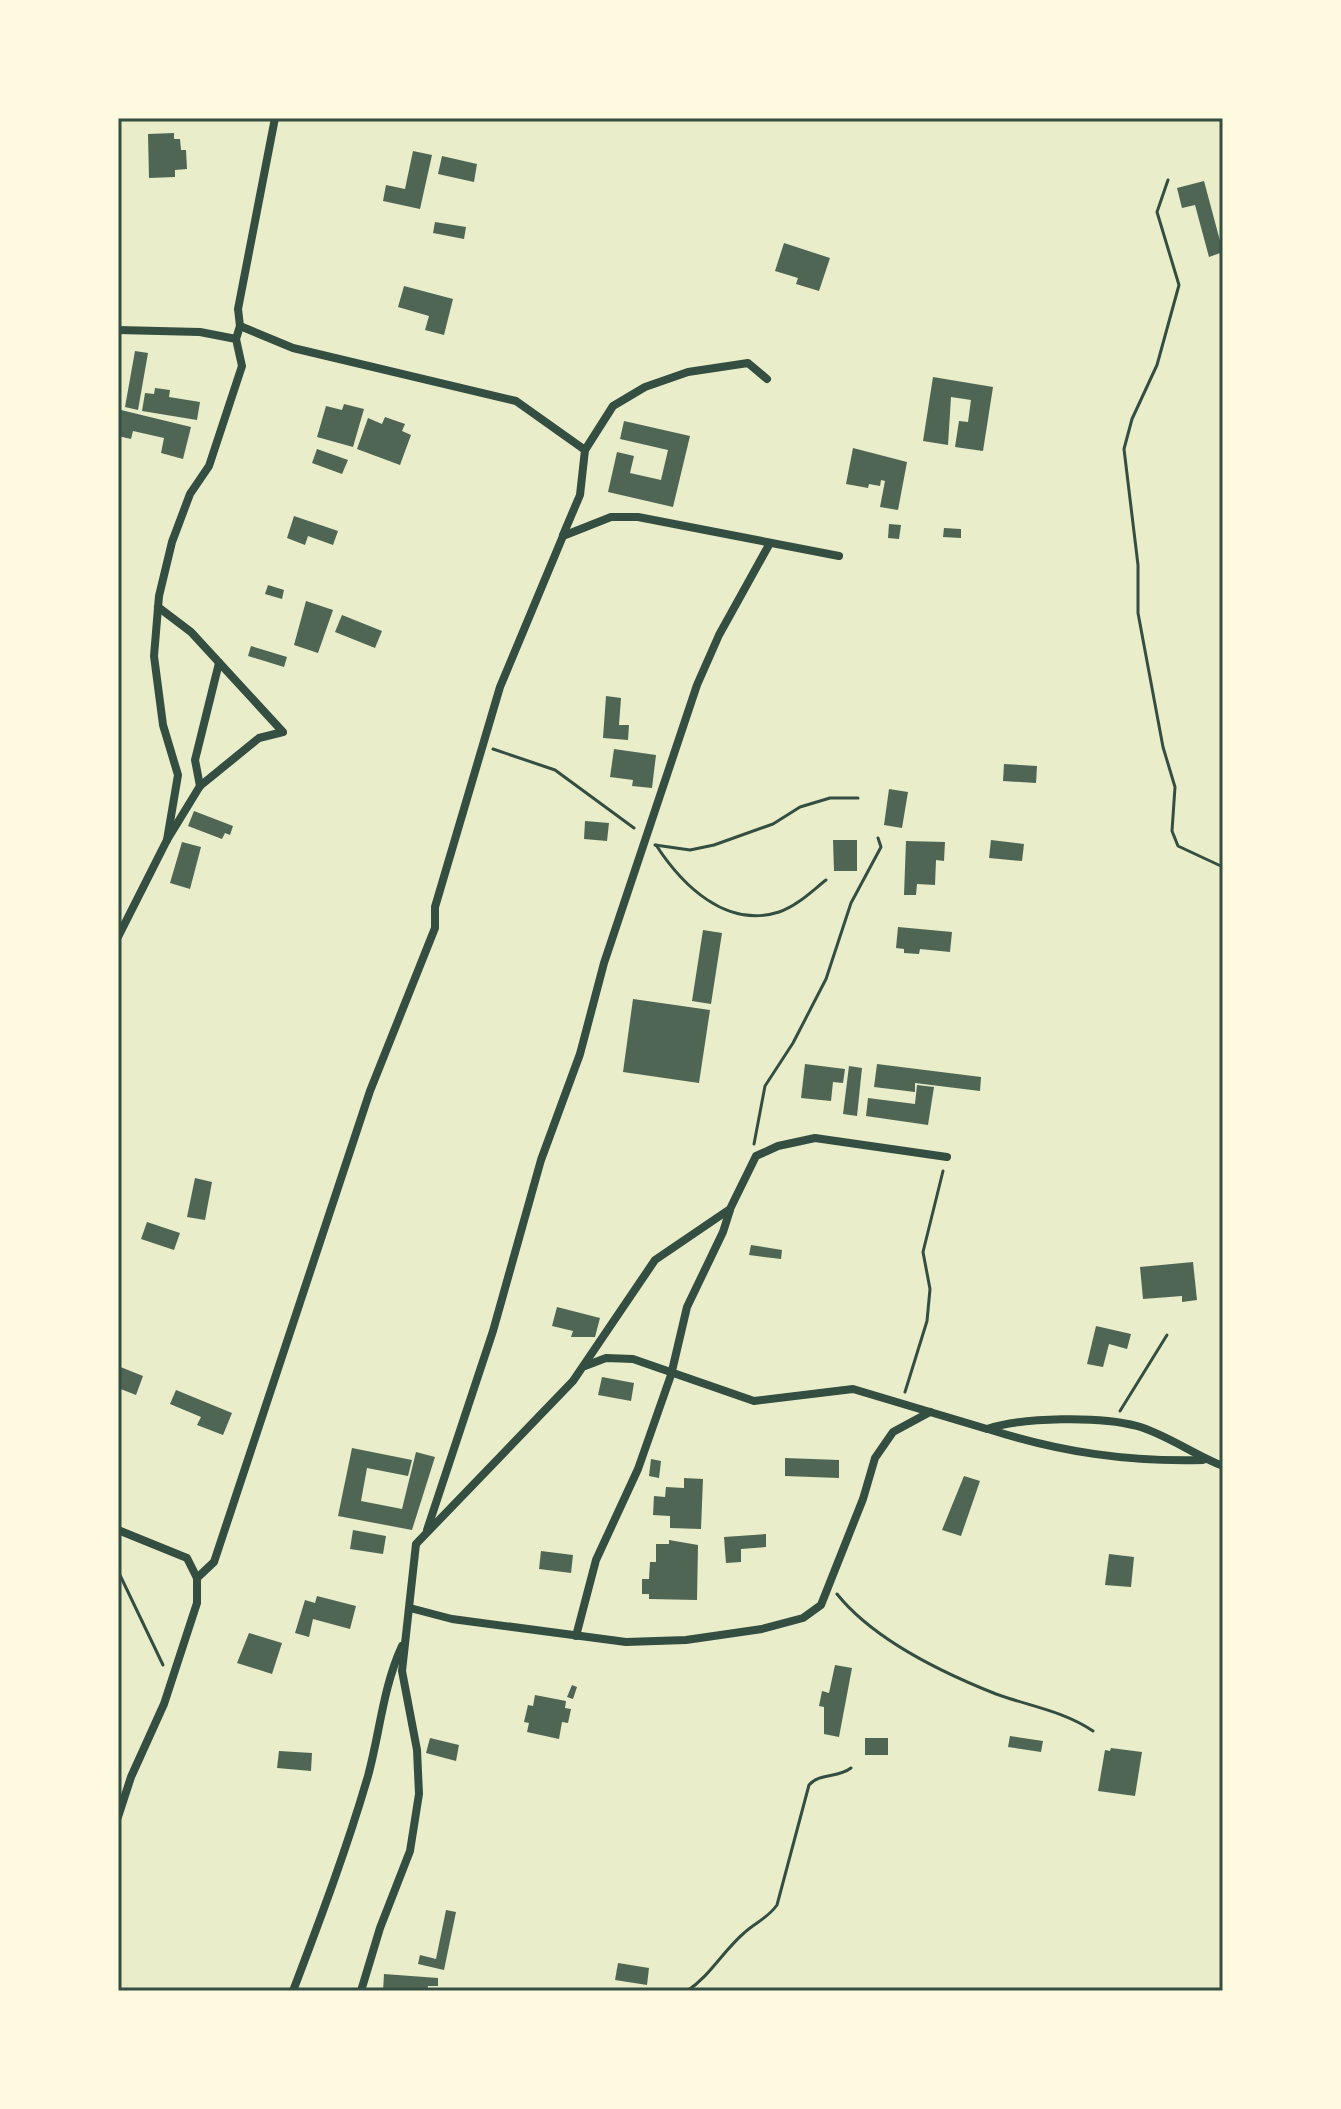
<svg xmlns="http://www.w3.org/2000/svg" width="1341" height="2109" font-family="'Golos Text',sans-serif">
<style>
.building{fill:#4f6655}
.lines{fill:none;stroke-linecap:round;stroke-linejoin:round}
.path{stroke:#344e41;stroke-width:3}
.minor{stroke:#344e41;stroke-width:8}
.neatline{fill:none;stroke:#344e41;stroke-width:3}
</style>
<rect width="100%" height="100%" fill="#e9edc9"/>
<g class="building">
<path d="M174 133V139H180L181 150H186L187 169 175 170V177L149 178 148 134Z"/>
<path d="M413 151 432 155 420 209 383 201 386 185 405 189Z"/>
<path d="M442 156 477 164 474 182 438 174Z"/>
<path d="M1204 181 1223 252 1209 257 1195 205 1182 208 1177 188Z"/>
<path d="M435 222 466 227 464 239 433 233Z"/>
<path d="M784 243 830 258 819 291 796 284 798 278 775 271Z"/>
<path d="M404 286 453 299 444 335 425 330 429 316 398 307Z"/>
<path d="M135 351 148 353 138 410 125 407Z"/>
<path d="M933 377 993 387 983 451 955 447 959 421 968 422 971 400 951 397 948 445 923 441Z"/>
<path d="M155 388 170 390 169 397 200 402 197 420 142 411 145 393 154 394Z"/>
<path d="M344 404 364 409 353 447 317 437 326 406 342 410Z"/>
<path d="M121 410 191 427 183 459 161 453 164 438 133 431 131 439 118 436Z"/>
<path d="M385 417 405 424 402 431 411 435 400 465 357 449 368 418 382 424Z"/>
<path d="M624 421 690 436 673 507 608 492 617 452 634 456 630 473 661 480 668 450 620 439Z"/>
<path d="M853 448 907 462 898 510 880 507 885 481 881 480 880 486 869 484 868 488 846 484Z"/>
<path d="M317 449 348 460 342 474 312 463Z"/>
<path d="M294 516 338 531 333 545 308 536 305 545 287 538Z"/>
<path d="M889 524 901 525 899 539 888 538Z"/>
<path d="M944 528 961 529V538L943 537Z"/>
<path d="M268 585 284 590 282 599 265 594Z"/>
<path d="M306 601 333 610 318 653 294 645Z"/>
<path d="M342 615 382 631 375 648 335 632Z"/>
<path d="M251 646 287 657 284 667 248 656Z"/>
<path d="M606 696 621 698 619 725H629L628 740 603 738Z"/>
<path d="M614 749 656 755 652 788 632 786 633 780 610 777Z"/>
<path d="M1004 764 1037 766 1036 783 1003 781Z"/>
<path d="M889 789 908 792 902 828 884 825Z"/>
<path d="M194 811 233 826 230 835 225 833 222 839 188 826Z"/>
<path d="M585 821 609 823 607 841 584 839Z"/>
<path d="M833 840H857V871H834Z"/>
<path d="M991 840 1024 844 1022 861 989 858Z"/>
<path d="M906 841 945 842 944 861 936 860 935 885 917 884 916 895H904Z"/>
<path d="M182 842 201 847 190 889 170 883Z"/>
<path d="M898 927 952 932 950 952 920 949 919 954 904 953V949L896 948Z"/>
<path d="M703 930 722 933 711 1004 692 1001Z"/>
<path d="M633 999 710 1010 699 1083 623 1072Z"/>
<path d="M805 1064 845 1069 843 1083 833 1082 831 1101 801 1098Z"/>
<path d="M877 1064 981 1077 980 1091 915 1083V1092L874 1087Z"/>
<path d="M849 1066 862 1068 857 1116 843 1114Z"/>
<path d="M917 1085 934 1087 928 1125 866 1116 868 1098 915 1104Z"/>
<path d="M195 1178 212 1182 205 1220 187 1217Z"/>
<path d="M147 1222 180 1233 174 1250 141 1239Z"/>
<path d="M751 1245 782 1250 781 1259 749 1255Z"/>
<path d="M1193 1262 1197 1300 1182 1302V1296L1143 1299 1140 1267Z"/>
<path d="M557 1307 600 1318 595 1337H571L573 1331 552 1326Z"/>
<path d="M1096 1326 1131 1334 1127 1349 1109 1344 1103 1367 1087 1364Z"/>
<path d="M118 1366 143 1376 136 1395 118 1388Z"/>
<path d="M602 1377 634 1383 631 1401 598 1395Z"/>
<path d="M176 1390 232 1413 223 1435 197 1425 201 1417 170 1404Z"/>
<path d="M352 1448 412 1460 408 1476 367 1468 361 1501 402 1509 416 1452 435 1457 412 1530 338 1516Z"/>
<path d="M785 1458 839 1460V1478L785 1476Z"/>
<path d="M651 1459 661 1461 659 1478 649 1476Z"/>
<path d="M964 1476 980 1481 961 1536 942 1530Z"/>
<path d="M684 1478 703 1479 701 1529 670 1528V1516L653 1515 654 1496 665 1497 666 1487 684 1488Z"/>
<path d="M353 1530 386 1536 383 1554 350 1549Z"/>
<path d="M766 1534V1547L741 1549V1562L726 1563 724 1537Z"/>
<path d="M669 1540 698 1545 697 1600 649 1599V1594H642V1579H649L650 1562H656V1544H669Z"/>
<path d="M541 1551 573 1555 571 1573 539 1569Z"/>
<path d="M1109 1554 1134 1557 1131 1587 1105 1585Z"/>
<path d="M317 1596 356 1606 350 1629 313 1619 309 1637 295 1633 305 1600 315 1603Z"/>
<path d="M249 1633 282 1643 272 1674 237 1663Z"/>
<path d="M835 1665 852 1668 839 1737 824 1734V1707L819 1706 822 1691 829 1693Z"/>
<path d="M572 1685 577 1687 573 1699 567 1697Z"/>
<path d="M535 1695 566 1701 565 1708 571 1709 568 1723 562 1722 559 1739 527 1732 529 1723 524 1722 528 1705 533 1706Z"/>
<path d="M1010 1736 1043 1741 1041 1752 1008 1747Z"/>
<path d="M430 1738 459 1745 456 1761 426 1753Z"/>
<rect x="865" y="1738" width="23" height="17"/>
<path d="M1111 1748 1142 1752 1135 1796 1098 1791 1105 1750 1110 1751Z"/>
<path d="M279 1751 312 1753 311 1771 277 1768Z"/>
<path d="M446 1910 456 1912 444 1970 418 1964 420 1955 436 1959Z"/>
<path d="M618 1963 649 1968 647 1985 615 1980Z"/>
<path d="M384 1974 438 1978V1986H428L427 1991H383Z"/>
</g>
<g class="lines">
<g class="path">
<path d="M1168 180 1157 212 1179 285 1157 365 1132 419 1124 449 1138 565V613L1163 747 1175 787 1172 831 1178 846 1223 867"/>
<path d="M493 749 555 770 634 828"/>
<path d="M655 845 690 850 714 845 773 824 800 807 830 798H858"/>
<path d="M656 845C682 885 726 929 779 912 797 906 812 891 826 880"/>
<path d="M754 1144 765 1086 793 1043 826 979 851 903 881 847 878 838"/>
<path d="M905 1392 927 1321 930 1289 923 1252 943 1171"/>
<path d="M1120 1411 1167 1335"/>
<path d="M118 1571 163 1665"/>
<path d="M837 1594C873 1639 943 1673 996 1694 1029 1706 1064 1711 1093 1731"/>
<path d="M687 1991C710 1976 723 1951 744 1933 756 1922 767 1919 777 1905L809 1785C819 1773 838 1778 851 1768"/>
</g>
<g class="minor">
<path d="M240 326 293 348 516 401 585 450"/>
<path d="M118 330 200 332 236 339 242 366 209 466 190 494 172 542 159 596 154 656 163 725 178 775 167 840"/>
<path d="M236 339 240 326 238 309 275 118"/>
<path d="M563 535 580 495 585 450 613 406 645 387 688 372 748 363 767 379"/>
<path d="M200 786 195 760 219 663"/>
<path d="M118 937 167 840 200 786 259 738 283 732 191 632 158 607"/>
<path d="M585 1366 606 1358 633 1359 754 1401 853 1389 987 1429C1024 1417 1100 1416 1137 1426 1166 1434 1194 1455 1223 1466"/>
<path d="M988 1429C1060 1452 1127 1462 1203 1460"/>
<path d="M118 1530 187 1558 197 1578V1603L164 1704 131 1777 118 1817"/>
<path d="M427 1530 493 1331 541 1160 580 1054 604 963 697 685 719 635 770 543"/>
<path d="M197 1578 214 1562 370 1091 435 928V907L500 687 563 536 611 517H638L839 556"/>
<path d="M410 1608 452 1619 626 1642 686 1640 762 1629 803 1618 821 1605 863 1499 875 1458 893 1432 930 1412"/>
<path d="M576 1636 596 1560 638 1469 671 1375 687 1307 723 1232 730 1210"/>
<path d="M293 1991C320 1920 347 1848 368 1776 380 1732 383 1687 402 1646"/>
<path d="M361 1991 380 1928 410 1851 419 1794 417 1750 402 1671 416 1544 573 1381 655 1260 730 1209 756 1156 778 1146 815 1138 947 1157"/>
</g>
</g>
<rect width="1341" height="2109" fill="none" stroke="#fefae0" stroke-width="240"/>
<rect x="120" y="120" width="1101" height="1869" class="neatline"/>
</svg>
